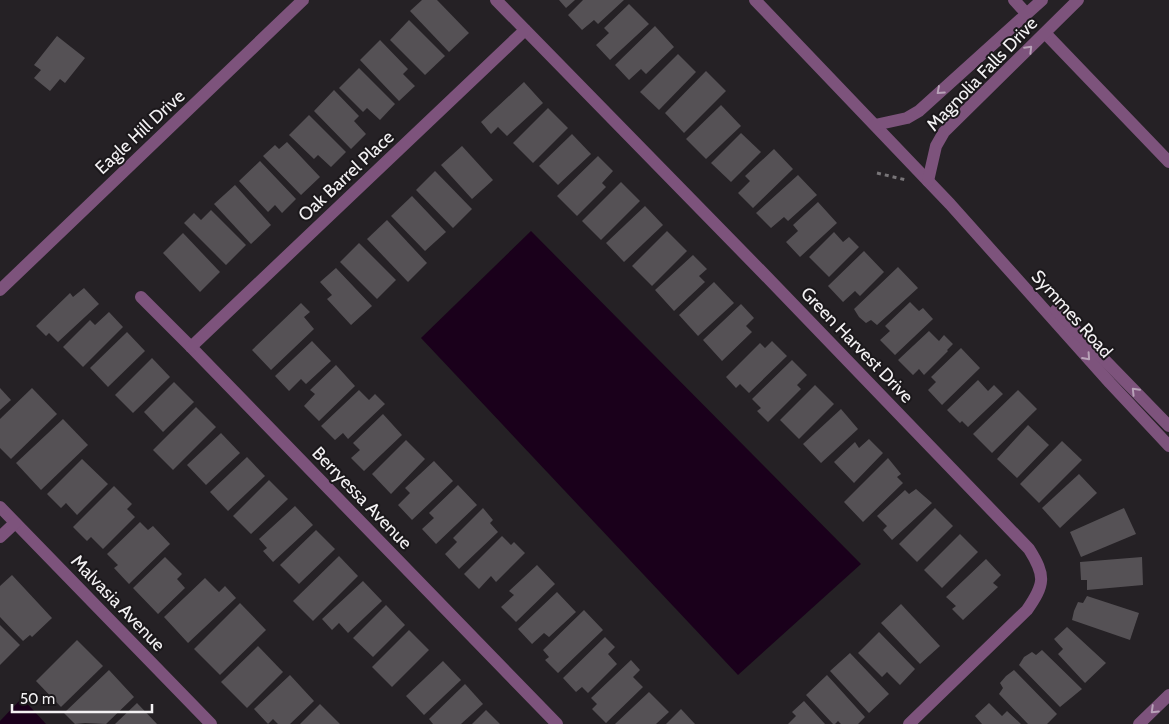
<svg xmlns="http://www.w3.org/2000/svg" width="1169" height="724" font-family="Cabin,sans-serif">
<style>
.water{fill:#1a001b}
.building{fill:#555155}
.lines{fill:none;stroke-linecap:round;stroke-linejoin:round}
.path{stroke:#787578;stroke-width:3;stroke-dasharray:4 4;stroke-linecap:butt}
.minor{stroke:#7d537c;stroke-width:12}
.oneway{stroke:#b8a2b8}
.labels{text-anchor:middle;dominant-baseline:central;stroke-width:4;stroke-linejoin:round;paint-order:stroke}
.street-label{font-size:18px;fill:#f3f1f3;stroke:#1b181b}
</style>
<rect width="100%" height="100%" fill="#252125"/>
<g class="water">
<path d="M531 231 861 564 738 675 421 338Z"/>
<path d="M22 698 46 724H0V721Z"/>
</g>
<g class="building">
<path d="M422 0H437L469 33 449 52 410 11Z"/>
<path d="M559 0H575L566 8Z"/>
<path d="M583 0H624L598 24 594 20 582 30 568 15Z"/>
<path d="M629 4 649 24 610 60 596 45 609 33 604 28Z"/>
<path d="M409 20 445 56 425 75 390 40Z"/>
<path d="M655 26 674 47 646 74 641 69 629 80 615 65Z"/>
<path d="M57 36 85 58 65 83 60 79 50 91 34 78 41 70 34 65Z"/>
<path d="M380 40 408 69 403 74 415 86 399 101 360 60Z"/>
<path d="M678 54 696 72 659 110 640 92Z"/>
<path d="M359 68 395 104 380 120 367 108 363 112 339 88Z"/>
<path d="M706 71 726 91 684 133 665 113Z"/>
<path d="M524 82 543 103 507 136 498 127 491 134 481 122Z"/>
<path d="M334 90 359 116 354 121 366 134 351 149 314 111Z"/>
<path d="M721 105 741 126 706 159 686 139Z"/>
<path d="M548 108 568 128 533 163 513 143Z"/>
<path d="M309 115 346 152 331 167 318 155 314 159 289 135Z"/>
<path d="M741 133 761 152 731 182 711 163Z"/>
<path d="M572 134 591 154 558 185 539 166Z"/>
<path d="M287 142 320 177 301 195 263 156 275 145 279 149Z"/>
<path d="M462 146 493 180 472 199 441 165Z"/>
<path d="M774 149 793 169 753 208 738 193 750 181 745 176Z"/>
<path d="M598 156 613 171 602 183 606 187 577 216 557 196Z"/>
<path d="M260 161 296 199 282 213 275 205 268 212 239 181Z"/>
<path d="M435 171 472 209 453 228 416 190Z"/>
<path d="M798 175 817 195 788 221 784 217 771 228 756 213Z"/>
<path d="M621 182 640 201 601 240 582 221Z"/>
<path d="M235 185 271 225 251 244 214 204Z"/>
<path d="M412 196 446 232 425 251 391 216Z"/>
<path d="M818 202 837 223 800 257 786 242 798 231 793 225Z"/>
<path d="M645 206 663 225 624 262 606 243Z"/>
<path d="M211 210 246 245 226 265 184 223 194 213 201 220Z"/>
<path d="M387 220 427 263 408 282 367 239Z"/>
<path d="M667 231 687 251 652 286 632 266Z"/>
<path d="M834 232 843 242 849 237 859 247 829 277 809 257Z"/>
<path d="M183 233 220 272 200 292 163 253Z"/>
<path d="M359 243 396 280 377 299 340 262Z"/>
<path d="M864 251 884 272 860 296 855 291 843 302 828 286Z"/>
<path d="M693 255 707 269 699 276 705 282 674 311 655 290Z"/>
<path d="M898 267 918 288 877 325 871 320 866 323 859 317 854 309Z"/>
<path d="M336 268 372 306 351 325 327 299 332 295 320 282Z"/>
<path d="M714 282 734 303 698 336 679 315Z"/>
<path d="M84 288 99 304 58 342 49 333 46 336 36 326 70 293 73 297Z"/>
<path d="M910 302 919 311 923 308 933 319 895 355 880 340 890 331 885 326Z"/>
<path d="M301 303 310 312 304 317 314 329 271 370 252 350Z"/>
<path d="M741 304 754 318 746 326 752 332 722 361 703 340Z"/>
<path d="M109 312 123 327 83 367 63 347 90 320 95 325Z"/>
<path d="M929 331 939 341 944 335 953 344 947 350 948 351 924 375 919 369 913 375 898 360Z"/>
<path d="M127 332 145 351 108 387 90 368Z"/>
<path d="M312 341 331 361 306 384 301 379 289 391 275 376Z"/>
<path d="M772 341 787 356 749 393 740 384 736 388 726 377 760 343 765 348Z"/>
<path d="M961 348 980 368 942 405 928 390 936 382 931 377Z"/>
<path d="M152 358 170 377 133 413 115 395Z"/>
<path d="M792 360 807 375 797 385 801 389 768 422 757 411 761 408 752 399Z"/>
<path d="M336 365 355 386 319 421 304 406 315 394 310 390Z"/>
<path d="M978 380 988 391 994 385 1003 394 968 427 962 421 960 423 947 410Z"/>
<path d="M174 382 194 402 163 432 144 412Z"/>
<path d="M815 385 834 404 799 439 780 420Z"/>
<path d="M0 388 11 400 0 410Z"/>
<path d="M32 388 57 414 11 459 0 448V419Z"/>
<path d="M359 390 369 400 375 394 385 404 348 439 343 433 335 440 321 426Z"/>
<path d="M1018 390 1037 409 992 453 973 434Z"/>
<path d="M196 407 216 427 173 470 153 450Z"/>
<path d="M841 409 858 429 821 463 803 444Z"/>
<path d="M383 414 402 435 364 471 351 458 360 450 353 443Z"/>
<path d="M63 419 88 445 41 490 16 463Z"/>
<path d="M1028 425 1049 445 1017 478 997 459Z"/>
<path d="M221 433 240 453 206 485 187 465Z"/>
<path d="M869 439 883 453 854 483 834 462 855 442 859 448Z"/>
<path d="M406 440 425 459 391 494 372 474Z"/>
<path d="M1062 441 1082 460 1039 503 1020 484Z"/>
<path d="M247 457 265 476 228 511 210 492Z"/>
<path d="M888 458 901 474 897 477 903 483 863 522 844 502Z"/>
<path d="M82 459 108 484 77 515 66 503 61 508 47 494Z"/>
<path d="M434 461 453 481 412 520 398 505 410 493 405 488Z"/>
<path d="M1079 474 1097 493 1060 528 1042 508Z"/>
<path d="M269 480 288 499 251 534 233 516Z"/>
<path d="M458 485 477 505 436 544 422 529 434 518 429 513Z"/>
<path d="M114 486 132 504 127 509 135 517 103 549 91 537 87 541 73 527Z"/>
<path d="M916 489 932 503 892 540 883 530 887 526 877 516 905 490 909 494Z"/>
<path d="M295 506 313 525 273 562 263 551 267 548 259 539Z"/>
<path d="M483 508 493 520 490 523 498 532 459 569 445 554 457 542 453 538Z"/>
<path d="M935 508 953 526 917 562 899 544Z"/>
<path d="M1124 508 1136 534 1081 557 1070 532Z"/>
<path d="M140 522 148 530 153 526 170 544 129 584 114 568 118 565 107 554Z"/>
<path d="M316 530 335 549 299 584 280 565Z"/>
<path d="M960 534 978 552 942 588 924 570Z"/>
<path d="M502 536 511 545 514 542 525 553 496 582 491 576 479 589 464 574Z"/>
<path d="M339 556 358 576 313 621 293 601Z"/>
<path d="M165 557 182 574 177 579 185 588 158 614 133 588Z"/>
<path d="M1142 557 1143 585 1087 590V580H1081L1080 562Z"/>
<path d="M986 559 1001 575 993 583 998 587 963 620 952 609 956 606 946 597Z"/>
<path d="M537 565 555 584 516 622 501 607 514 595 509 591Z"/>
<path d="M12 575 52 618 32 637 30 635 23 641 0 617V586Z"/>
<path d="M205 578 219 592 225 586 236 598 188 643 164 617Z"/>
<path d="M363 581 382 601 348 633 339 623 332 630 322 619Z"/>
<path d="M557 592 576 612 549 637 544 633 532 644 518 629Z"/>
<path d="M1087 596 1139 613 1130 640 1072 620 1074 611 1078 602 1083 603Z"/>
<path d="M240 603 266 630 220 675 194 649Z"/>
<path d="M901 604 940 646 920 664 881 623Z"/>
<path d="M386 605 405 625 373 657 353 638Z"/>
<path d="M584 610 603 630 558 673 545 660 549 657 543 650Z"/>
<path d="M0 625 20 645 0 665Z"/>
<path d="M1067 627 1106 663 1085 683 1058 654 1063 649 1054 639Z"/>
<path d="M409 630 429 650 392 687 372 667Z"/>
<path d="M879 632 915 669 900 685 887 672 882 677 858 653Z"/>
<path d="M605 637 615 647 608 654 617 664 588 693 582 687 576 692 563 678Z"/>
<path d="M77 640 103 666 61 707 36 681Z"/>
<path d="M258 646 283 672 247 708 221 682Z"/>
<path d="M1042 650 1082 689 1060 707 1019 665 1024 657 1032 652 1036 655Z"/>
<path d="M850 653 889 694 869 713 830 671Z"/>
<path d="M631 660 640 670 633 677 643 687 606 723 592 709 597 704 591 698Z"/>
<path d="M443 661 461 680 424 715 406 696Z"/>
<path d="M109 670 134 697 106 724 85 723 75 724 64 713Z"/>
<path d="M1014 670 1057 714 1047 724H1028L999 694 1003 688 1000 683 1006 676Z"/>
<path d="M290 675 314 701 290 724H278L273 719 268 724 254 709Z"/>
<path d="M827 675 865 717 858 724H841L838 721 835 724H833L806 695Z"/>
<path d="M465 684 483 704 461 724H433L429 719Z"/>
<path d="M649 692 669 712 656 724H615Z"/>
<path d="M804 701 825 724H788L796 716 792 712Z"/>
<path d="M137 703 157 724H115Z"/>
<path d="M989 703 1002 716 1007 711 1021 724H982L975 716Z"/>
<path d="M320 704 340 724H300Z"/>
<path d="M681 709 695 724H666Z"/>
<path d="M486 710 500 724H472Z"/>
</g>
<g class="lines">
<path class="path" d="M877 173 906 180"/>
<g class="minor">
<path d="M496 0 764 274 1029 549C1046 576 1045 584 1027 610L909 724"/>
<path d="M755 0 950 204 1110 383 1169 446"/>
<path d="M1014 0 1026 13"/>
<path d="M1045 33 1169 162"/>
<path d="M875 125 907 118 919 111 1042 0"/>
<path d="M928 181 936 146 944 132 1078 0"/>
<path d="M0 290 303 0"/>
<path d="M141 297 191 347 557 724"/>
<path d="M1056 310 1169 426"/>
<path d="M191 347 525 30"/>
<path d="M0 507 211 724"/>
<path d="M0 537 15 523"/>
<path d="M1139 724 1169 695"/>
</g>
</g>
<defs><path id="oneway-chevron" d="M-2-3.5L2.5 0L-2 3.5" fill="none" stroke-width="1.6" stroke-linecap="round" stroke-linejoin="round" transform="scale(1.25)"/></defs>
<g class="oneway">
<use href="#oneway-chevron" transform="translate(1029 49) rotate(-45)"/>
<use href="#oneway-chevron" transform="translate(940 91) rotate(138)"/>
<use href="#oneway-chevron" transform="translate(1087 357) rotate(48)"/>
<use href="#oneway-chevron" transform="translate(1135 391) rotate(-134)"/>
<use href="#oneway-chevron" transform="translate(1154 710) rotate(136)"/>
</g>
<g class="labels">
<g class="street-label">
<text transform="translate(982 74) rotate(-46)">Magnolia Falls Drive</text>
<text transform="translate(140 132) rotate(-43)">Eagle Hill Drive</text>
<text transform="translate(346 176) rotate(-43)">Oak Barrel Place</text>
<text transform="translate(1072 314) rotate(48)">Symmes Road</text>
<text transform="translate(857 345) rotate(46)">Green Harvest Drive</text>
<text transform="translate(362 498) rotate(46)">Berryessa Avenue</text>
<text transform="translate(118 603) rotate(46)">Malvasia Avenue</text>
</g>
</g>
<path d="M12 704v8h140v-8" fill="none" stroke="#f3f1f3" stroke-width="2.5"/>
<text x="20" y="704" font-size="15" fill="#f3f1f3" stroke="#1b181b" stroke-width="4" paint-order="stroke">50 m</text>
</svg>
